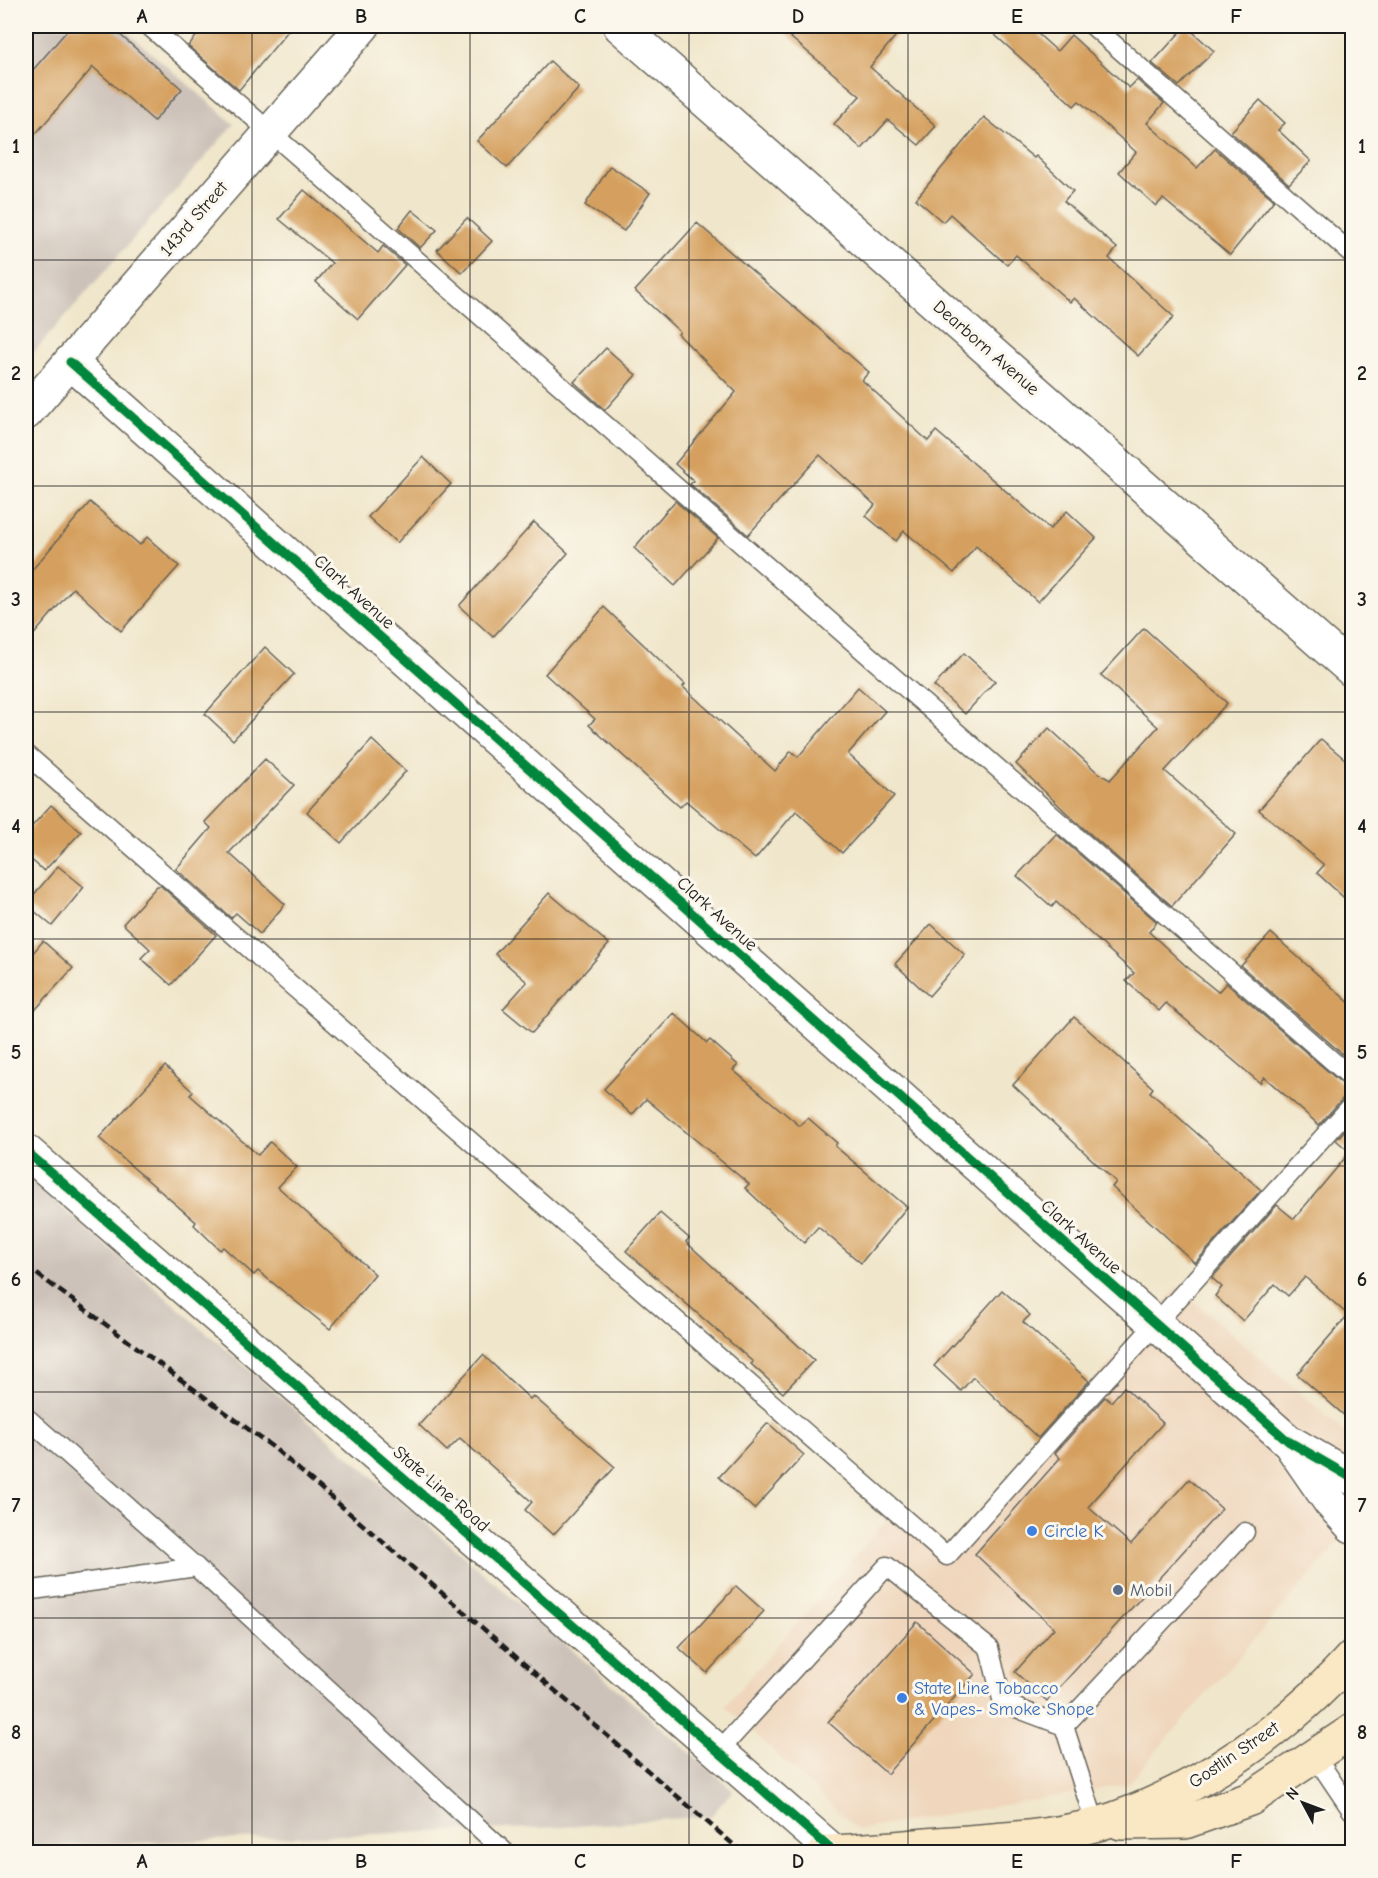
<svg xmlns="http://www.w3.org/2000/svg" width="1378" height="1878" font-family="'Comic Neue',sans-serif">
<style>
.built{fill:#efd6bc}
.industrial{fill:#cdc2b9}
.building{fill:#d5a05f}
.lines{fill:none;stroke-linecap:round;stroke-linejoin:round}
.service-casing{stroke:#666359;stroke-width:21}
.minor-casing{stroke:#666359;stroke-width:36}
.secondary-casing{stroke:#666359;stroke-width:36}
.service{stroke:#fff;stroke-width:18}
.minor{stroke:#fff;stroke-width:33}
.secondary{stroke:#fae7c3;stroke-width:33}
.rail{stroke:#1c1c1c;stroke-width:4.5;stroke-dasharray:9 4.5;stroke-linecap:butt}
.cycleway-casing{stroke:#fbf7ec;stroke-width:13}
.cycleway{stroke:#00873e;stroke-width:9}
.grid{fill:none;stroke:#1c1c1c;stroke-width:1.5;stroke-opacity:0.55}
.shop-dot{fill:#3f7fe0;stroke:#fbf7ec;stroke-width:2}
.service-dot{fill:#5c6f8a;stroke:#fbf7ec;stroke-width:2}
.labels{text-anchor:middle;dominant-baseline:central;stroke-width:6;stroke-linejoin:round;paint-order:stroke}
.street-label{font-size:18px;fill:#1c1c1c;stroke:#fbf7ec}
.shop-label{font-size:18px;fill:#366cbe;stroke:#fbf7ec;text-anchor:start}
.service-label{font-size:18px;fill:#4e5e75;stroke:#fbf7ec;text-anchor:start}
.neatline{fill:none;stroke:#1c1c1c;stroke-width:2}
.grid-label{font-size:20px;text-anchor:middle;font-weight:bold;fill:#1c1c1c}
</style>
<rect width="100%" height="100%" fill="#fbf7ec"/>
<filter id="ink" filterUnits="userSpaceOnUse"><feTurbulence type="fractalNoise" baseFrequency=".0167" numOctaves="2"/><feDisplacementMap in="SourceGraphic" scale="12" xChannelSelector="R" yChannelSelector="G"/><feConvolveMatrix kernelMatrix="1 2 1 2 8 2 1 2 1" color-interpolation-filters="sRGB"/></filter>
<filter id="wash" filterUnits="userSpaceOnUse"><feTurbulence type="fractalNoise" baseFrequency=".008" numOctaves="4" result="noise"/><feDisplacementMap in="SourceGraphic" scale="24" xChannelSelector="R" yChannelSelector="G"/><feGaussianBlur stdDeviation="1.35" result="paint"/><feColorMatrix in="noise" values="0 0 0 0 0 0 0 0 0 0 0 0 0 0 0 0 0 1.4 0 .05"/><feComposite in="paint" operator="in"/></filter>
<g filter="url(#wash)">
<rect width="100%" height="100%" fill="#f0e6cb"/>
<path class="built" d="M1178 1287 1352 1438V1527L1128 1784 858 1830 725 1706 900 1504 949 1544Z"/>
<g class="industrial">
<path d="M26 26H120L234 124 26 361Z"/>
<path d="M26 1176 733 1790 711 1816 561 1827 26 1847Z"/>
</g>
<g id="blocks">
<g class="building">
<path d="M71 26H110L182 89 154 121 93 67 26 145V78Z"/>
<path d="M205 26H292L239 90 188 46Z"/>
<path d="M777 26H904L870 67 936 126 919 145 888 120 862 149 834 124 860 96Z"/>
<path d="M985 26H1029L1057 51 1071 35 1129 88 1137 80 1164 103 1147 123 1197 168 1215 149 1274 200 1230 255 1163 199 1156 206 1119 172 1136 152 1079 101 1074 106Z"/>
<path d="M1186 26 1214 51 1179 86 1152 63Z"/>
<path d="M550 61 579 88 507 168 477 141Z"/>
<path d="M1260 100 1285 123 1278 130 1311 161 1289 184 1231 132Z"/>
<path d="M984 117 1034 158 1036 156 1073 191 1064 201 1117 248 1109 258 1174 317 1138 356 1074 298 1070 302 1016 255 1007 265 950 214 943 222 916 199Z"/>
<path d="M610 166 650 193 624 231 585 205Z"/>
<path d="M304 190 378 253 383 246 405 265 358 319 316 282 332 263 279 219Z"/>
<path d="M412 210 437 230 420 248 398 228Z"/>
<path d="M467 218 492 241 462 273 437 250Z"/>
<path d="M697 223 869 372 862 380 928 441 936 431 1050 529 1067 511 1096 538 1038 602 976 546 954 573 904 531 896 541 866 516 875 505 820 455 748 535 690 484 694 481 675 464 736 392 678 334 680 332 635 291Z"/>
<path d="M606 348 636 375 605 410 574 382Z"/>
<path d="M423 457 451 484 397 543 368 517Z"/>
<path d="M675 501 718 538 675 586 634 548Z"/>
<path d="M90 502 140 545 147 537 179 566 121 631 73 588 26 644V577Z"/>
<path d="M534 522 568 553 493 637 459 606Z"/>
<path d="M604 607 685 684 683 687 775 771 791 751 798 757 858 687 885 711 848 754 894 796 842 853 796 811 755 859 686 801 680 807 589 725 595 719 545 674Z"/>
<path d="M1144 628 1227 703 1165 771 1236 834 1172 906 1071 817 1016 764 1049 728 1098 773 1110 780 1158 727 1101 675Z"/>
<path d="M265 647 294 674 233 740 205 714Z"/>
<path d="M964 653 995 681 965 714 934 686Z"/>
<path d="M1321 739 1353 766V906L1317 873 1324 865 1259 810Z"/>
<path d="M372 740 406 771 341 843 307 812Z"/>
<path d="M265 759 294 785 229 853 285 904 260 934 236 913 231 918 176 869 211 828 205 822Z"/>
<path d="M51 805 81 832 44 871 26 855V833Z"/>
<path d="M1056 834 1157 922 1149 932 1186 966 1218 992 1226 983 1345 1086 1353 1089V1094L1344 1097 1319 1125 1264 1077 1260 1083 1166 1003 1159 1011 1126 981 1134 973 1056 902 1052 907 1017 876Z"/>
<path d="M58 866 84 887 52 926 26 904Z"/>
<path d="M157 886H161L216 935 171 985 141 958 150 949 123 924Z"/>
<path d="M549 893 609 944 532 1033 503 1009 527 982 495 954Z"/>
<path d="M931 924 965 955 929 996 895 964Z"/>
<path d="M1271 933 1353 1006V1063L1241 966Z"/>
<path d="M43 941 73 968 26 1020V961Z"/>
<path d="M674 1013 707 1043 710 1040 738 1065 733 1070 800 1126 808 1118 837 1143 835 1146 907 1207 861 1263 818 1227 804 1243 745 1188 749 1184 646 1099 632 1115 604 1089Z"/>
<path d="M1074 1017 1153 1088 1150 1092 1261 1190 1195 1263 1112 1187 1116 1182 1013 1085Z"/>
<path d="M165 1066 193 1092 190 1095 258 1155 270 1142 297 1167 278 1187 375 1274 330 1329 258 1271 254 1275 223 1247 220 1250 194 1225 196 1222 99 1138Z"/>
<path d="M1353 1121V1423L1297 1374 1348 1315 1305 1277 1288 1296 1275 1284 1243 1321 1215 1296 1222 1287 1212 1278 1277 1205 1294 1219 1350 1152 1336 1140Z"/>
<path d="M660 1213 689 1238 686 1242 814 1360 783 1393 751 1364 753 1362 626 1251Z"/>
<path d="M1002 1290 1030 1315 1023 1322 1089 1381 1038 1438 973 1377 961 1391 934 1366Z"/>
<path d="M483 1355 530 1399 533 1396 615 1467 553 1535 525 1510 532 1502 460 1438 447 1451 419 1425Z"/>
<path d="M1124 1387 1163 1423 1088 1507 1131 1544 1189 1479 1222 1509 1047 1701 1015 1672 1054 1628 975 1554 1060 1458 1055 1453 1105 1397 1111 1402Z"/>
<path d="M768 1423 804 1455 754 1509 719 1477Z"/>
<path d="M736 1586 764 1611 707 1673 679 1648Z"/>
<path d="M917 1622 975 1674 887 1774 828 1722Z"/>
</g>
</g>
</g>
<g filter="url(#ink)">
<use href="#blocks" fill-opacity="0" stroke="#666359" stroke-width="1.5"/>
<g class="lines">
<g class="service-casing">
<g id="service">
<path d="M149 26 1352 1078"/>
<path d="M1093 26 1352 254"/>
<path d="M26 754 947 1556 1352 1105"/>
<path d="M26 1417 196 1567"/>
<path d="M26 1591 196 1567 505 1852"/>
<path d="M1064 1726 1245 1532"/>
<path d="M718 1752 887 1566 989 1648 1003 1703 1064 1726 1095 1823"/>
<path d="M1315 1756 1352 1811"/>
</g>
</g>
<g class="minor-casing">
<g id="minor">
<path d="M620 26 1352 670"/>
<path d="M70 362 1288 1441 1352 1478"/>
<path d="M26 413 363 26"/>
<path d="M26 1151 834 1852"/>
<path d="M1292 1447 1330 1502 1352 1526"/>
</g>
</g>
<g class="secondary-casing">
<g id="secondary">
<path d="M1121 1823 1185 1822 1250 1799 1352 1731"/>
<path d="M825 1852C868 1851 910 1846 952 1843 1006 1839 1063 1837 1114 1819 1205 1787 1288 1728 1352 1657"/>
</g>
</g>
<use href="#service" class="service"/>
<use href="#minor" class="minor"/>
<use href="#secondary" class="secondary"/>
<path class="rail" d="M26 1266 274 1448 742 1852"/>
<g class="cycleway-casing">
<g id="cycleway">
<path d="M70 362 1288 1441 1352 1478"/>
<path d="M26 1151 834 1852"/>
</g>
</g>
<use href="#cycleway" class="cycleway"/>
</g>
</g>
<path class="grid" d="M252 26V1852M470 26V1852M689 26V1852M908 26V1852M1126 26V1852M26 260H1352M26 486H1352M26 712H1352M26 939H1352M26 1166H1352M26 1392H1352M26 1618H1352"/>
<g class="shop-dot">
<circle cx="1032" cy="1531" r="6"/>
<circle cx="902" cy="1698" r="6"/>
</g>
<circle class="service-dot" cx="1118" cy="1590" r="6"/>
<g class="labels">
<g class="street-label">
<text transform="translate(194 219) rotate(-49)">143rd Street</text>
<text transform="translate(986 348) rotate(41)">Dearborn Avenue</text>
<text transform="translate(354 592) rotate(42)">Clark Avenue</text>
<text transform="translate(717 914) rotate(42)">Clark Avenue</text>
<text transform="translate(1081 1237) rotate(42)">Clark Avenue</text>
<text transform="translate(441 1489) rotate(41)">State Line Road</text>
<text transform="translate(1234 1755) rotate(-34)">Gostlin Street</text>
</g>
<g class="shop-label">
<text x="1044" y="1531">Circle K</text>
<text x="914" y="1688">State Line Tobacco<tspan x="914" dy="21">&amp; Vapes- Smoke Shope</tspan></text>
</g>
<g class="service-label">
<text x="1130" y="1590">Mobil</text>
</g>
</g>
<rect width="1378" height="1878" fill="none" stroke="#fbf7ec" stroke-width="66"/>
<g transform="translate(1303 1803) rotate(311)" stroke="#fbf7ec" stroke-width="4.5" paint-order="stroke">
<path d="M0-4.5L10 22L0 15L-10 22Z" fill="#1c1c1c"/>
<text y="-9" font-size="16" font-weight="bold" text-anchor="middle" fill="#1c1c1c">N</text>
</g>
<rect x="33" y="33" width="1312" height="1812" class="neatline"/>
<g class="grid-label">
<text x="142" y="23">A</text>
<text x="361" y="23">B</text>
<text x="580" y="23">C</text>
<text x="798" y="23">D</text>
<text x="1017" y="23">E</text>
<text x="1236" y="23">F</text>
<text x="16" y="153">1</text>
<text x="1362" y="153">1</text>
<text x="16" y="380">2</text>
<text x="1362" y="380">2</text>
<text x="16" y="606">3</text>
<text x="1362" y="606">3</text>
<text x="16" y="833">4</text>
<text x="1362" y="833">4</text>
<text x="16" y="1059">5</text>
<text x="1362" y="1059">5</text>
<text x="16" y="1286">6</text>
<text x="1362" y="1286">6</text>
<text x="16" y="1512">7</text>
<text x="1362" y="1512">7</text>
<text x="16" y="1739">8</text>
<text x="1362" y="1739">8</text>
<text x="142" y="1868">A</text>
<text x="361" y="1868">B</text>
<text x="580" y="1868">C</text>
<text x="798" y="1868">D</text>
<text x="1017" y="1868">E</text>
<text x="1236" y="1868">F</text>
</g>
</svg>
